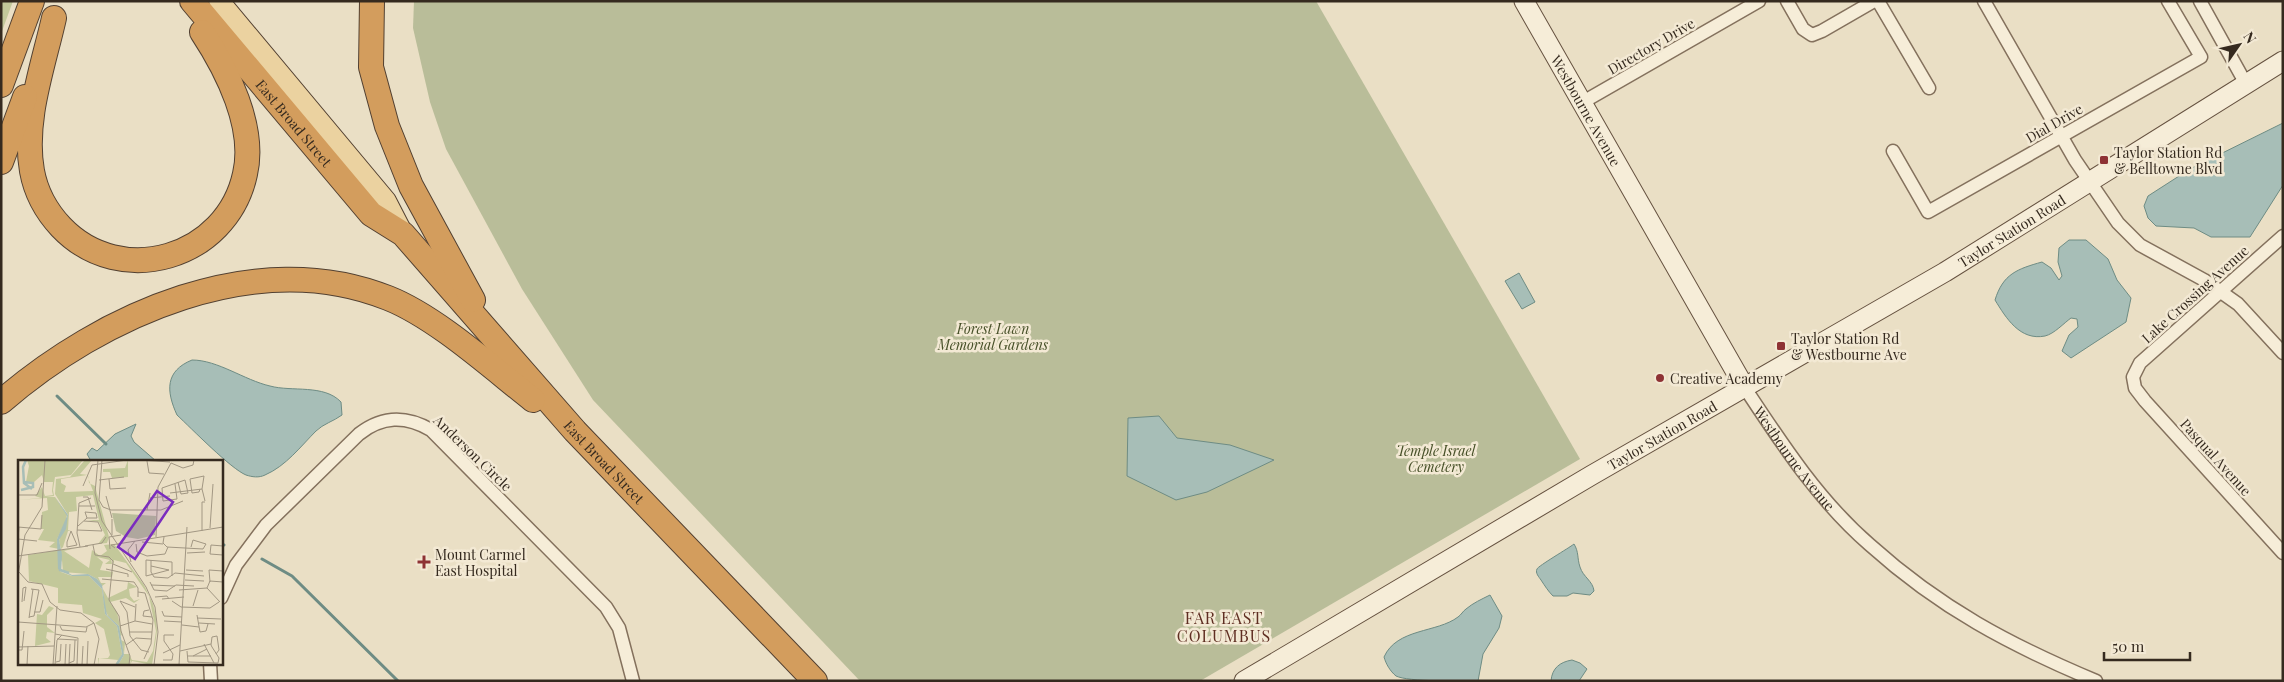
<svg xmlns="http://www.w3.org/2000/svg" width="2284" height="682" font-family="'Playfair Display',serif">
<style>
.green{fill:#c3c89a}
.cemetery{fill:#b9bd99}
.water{fill:#a7beb7;stroke:#6e8c84}
.lines{fill:none;stroke-linecap:round;stroke-linejoin:round}
.stream{stroke:#6e8c84;stroke-width:3}
.street-casing{stroke:#84715d;stroke-width:15}
.secondary-casing{stroke:#665240;stroke-width:21}
.primary-casing{stroke:#524031;stroke-width:22}
.highway-casing{stroke:#524031;stroke-width:26}
.street{stroke:#f6edd8;stroke-width:12}
.secondary{stroke:#f6edd8;stroke-width:19}
.primary{stroke:#ebd2a0;stroke-width:20}
.highway{stroke:#d39d5d;stroke-width:24}
.poi-dot{fill:#8e3234;stroke:#f3e9d4;stroke-width:2}
.labels{text-anchor:middle;dominant-baseline:central;stroke-width:5;stroke-linejoin:round;paint-order:stroke}
.street-label{font-size:14px;fill:#352a1f;stroke:#f3e9d4}
.poi-label{font-size:14px;fill:#352a1f;stroke:#f3e9d4;text-anchor:start}
.park-label{font-size:14px;font-style:italic;fill:#475028;stroke:#f3e9d4}
.quarter-label{font-size:16px;letter-spacing:1px;fill:#5f2e22;stroke:#f3e9d4}
.inset-river{fill:none;stroke:#a7beb7;stroke-width:2.5}
.inset-road{fill:none;stroke:#a29783;stroke-width:1}
.view{fill:#7b2cbf;fill-opacity:0.15;stroke:#7b2cbf;stroke-width:2.5}
.inset-edge{fill:none;stroke:#352a1f;stroke-width:2.5}
</style>
<rect width="100%" height="100%" fill="#eadfc5"/>
<path class="green" d="M1 1H13L1 34Z"/>
<path class="cemetery" d="M414 1H1316L1580 459 1200 681H860L593 400 522 289 446 149 430 102 413 28Z"/>
<g class="water">
<path d="M2283 123V185L2250 237H2211L2194 228 2156 226 2148 218 2144 206 2148 196 2190 169Z"/>
<path d="M2069 240H2086L2108 259 2117 280 2131 298 2126 322 2071 358 2062 351 2069 335 2078 327 2077 319 2071 318C2064 323 2054 334 2045 336 2020 341 2006 318 1995 300 2003 274 2017 269 2042 262L2051 268 2059 280 2062 276 2058 262 2059 248Z"/>
<path d="M1519 273 1535 302 1522 309 1505 281Z"/>
<path d="M192 360C218 360 244 380 270 386 292 392 324 384 341 402L342 415C334 421 323 424 316 431 301 446 286 466 265 475 259 478 252 477 246 475 231 469 191 428 177 415 166 391 165 371 192 360Z"/>
<path d="M1159 416 1177 438 1230 445 1274 460 1207 492 1176 500 1127 476 1128 418Z"/>
<path d="M136 424 131 436 134 442 156 461H91L87 454 92 448 97 451 115 434Z"/>
<path d="M1574 544C1579 552 1577 558 1580 567 1583 577 1593 581 1594 591L1590 595 1573 593 1567 596H1553C1548 591 1545 586 1541 580 1539 577 1535 573 1537 569 1538 566 1569 548 1574 544Z"/>
<path d="M1490 595 1502 616 1499 628 1483 654 1478 681C1462 681 1408 682 1396 676 1390 671 1386 664 1384 657 1397 628 1437 633 1458 617 1461 615 1463 611 1466 609 1473 603 1482 599 1490 595Z"/>
<path d="M1572 660 1580 663 1587 669 1579 681H1551C1552 668 1560 662 1572 660Z"/>
</g>
<g class="lines">
<g class="stream">
<path d="M57 396 106 444"/>
<path d="M221 544 224 545"/>
<path d="M262 559 292 576 398 681"/>
</g>
<g class="street-casing">
<g id="street">
<path d="M1787 1 1803 29 1812 35 1822 31 1874 1"/>
<path d="M1878 1 1929 88"/>
<path d="M1984 1 2075 160 2118 223 2140 245 2204 280 2238 304 2283 353"/>
<path d="M2200 1 2246 84"/>
<path d="M1583 102 1759 1"/>
<path d="M1893 151 1928 212 2201 57 2168 1"/>
<path d="M2283 236 2140 363 2133 377 2135 388 2145 401 2283 553"/>
<path id="s1" d="M1745 388C1782 444 1819 501 1870 545 1940 608 2010 645 2096 681"/>
<path d="M221 598 236 565 266 525 359 434C382 416 405 415 431 430L606 607 619 628 633 681"/>
<path d="M210 663 211 681"/>
</g>
</g>
<g class="secondary-casing">
<g id="secondary">
<path id="s2" d="M1524 1 1745 388"/>
<path id="s3" d="M1244 681 1592 475 1945 272 2283 61"/>
</g>
</g>
<g class="primary-casing">
<path id="primary" d="M219 1 386 201 403 234"/>
</g>
<g class="highway-casing">
<g id="highway">
<path id="s4" d="M192 1 371 214 403 234 575 431 815 681"/>
<path d="M372 1 371 67 387 126 411 186 473 300"/>
<path d="M54 18C43 67 23 121 32 171 36 193 46 211 61 227 121 290 227 258 245 174 256 127 227 70 202 32"/>
<path d="M1 85 32 1"/>
<path d="M1 162 25 97"/>
<path d="M1 402C101 315 256 245 388 298 436 317 491 367 533 400"/>
</g>
</g>
<use href="#street" class="street"/>
<use href="#secondary" class="secondary"/>
<use href="#primary" class="primary"/>
<use href="#highway" class="highway"/>
</g>
<g class="poi-dot">
<rect x="2099" y="155" width="10" height="10" rx="2.5"/>
<rect x="1776" y="341" width="10" height="10" rx="2.5"/>
<circle cx="1660" cy="378" r="5"/>
<path d="M421.5 554.5h5v5h5v5h-5v5h-5v-5h-5v-5h5z"/>
</g>
<g class="labels">
<g class="street-label">
<text transform="translate(1651 46) rotate(-30)">Directory Drive</text>
<text stroke="none"><textPath href="#s2" startOffset="126">Westbourne Avenue</textPath></text>
<text stroke="none"><textPath href="#s4" startOffset="159">East Broad Street</textPath></text>
<text transform="translate(2054 123) rotate(-30)">Dial Drive</text>
<text stroke="none"><textPath href="#s3" startOffset="890">Taylor Station Road</textPath></text>
<text transform="translate(2195 294) rotate(-42)">Lake Crossing Avenue</text>
<text stroke="none"><textPath href="#s3" startOffset="485">Taylor Station Road</textPath></text>
<text transform="translate(473 453) rotate(44)">Anderson Circle</text>
<text stroke="none"><textPath href="#s1" startOffset="86">Westbourne Avenue</textPath></text>
<text transform="translate(2216 457) rotate(48)">Pasqual Avenue</text>
<text stroke="none"><textPath href="#s4" startOffset="620">East Broad Street</textPath></text>
</g>
<g class="poi-label">
<text x="2114" y="152">Taylor Station Rd<tspan x="2114" dy="16">&amp; Belltowne Blvd</tspan></text>
<text x="1791" y="338">Taylor Station Rd<tspan x="1791" dy="16">&amp; Westbourne Ave</tspan></text>
<text x="1670" y="378">Creative Academy</text>
<text x="435" y="554">Mount Carmel<tspan x="435" dy="16">East Hospital</tspan></text>
</g>
<g class="park-label">
<text x="993" y="328">Forest Lawn<tspan x="993" dy="16">Memorial Gardens</tspan></text>
<text x="1436" y="450">Temple Israel<tspan x="1436" dy="16">Cemetery</tspan></text>
</g>
<g class="quarter-label">
<text x="1224" y="617">FAR EAST<tspan x="1224" dy="18">COLUMBUS</tspan></text>
</g>
</g>
<g transform="translate(18 460)">
<rect width="205" height="205" fill="#eadfc5"/>
<path d="M9 0H65L53 15 37 17 35 30 36 36 28 37H37L49 55 45 72 50 55 37 34 38 19 52 17 67 0H74L62 14 70 15 71 23 77 26 91 77 89 83 80 84 87 75 81 62 70 60H81L75 35 58 37 59 51 51 52 50 70H53L50 71 45 87 43 89 41 81 44 69 39 79 41 89 31 87 37 82 20 80 26 69H23L24 52 30 50 29 38 0 40 23 38 17 36 24 27 27 36 35 35 34 31 35 22H26L24 15 16 22H8L11 6ZM69 15 75 31 46 32 48 26 43 23V19ZM110 0V17L94 18 92 12H85V9L107 8ZM96 84 126 125 135 144 138 156 139 171 134 205 114 201 112 205 113 200 110 205H100L106 195 103 180 107 182 106 194H111L114 200 129 202 135 191 138 171 131 136 108 103 96 100V104L93 98 94 104H87L92 100 79 97 85 102 82 110 95 112 94 117H80L83 123H88L84 126 79 119 70 114 45 112 44 100 40 108 43 112 54 116H71L84 129 87 154 99 166 104 194 99 204 97 205 100 200 81 198 80 205V198H90L92 195 86 169 77 163 84 159 65 153 64 145 40 143V128L11 121 10 95 41 90 43 98V90L58 88 46 91 71 108 74 90 82 96 89 91 86 85ZM110 122 119 127 111 129 112 136 116 141 122 139 116 143 108 138 92 142 99 152 104 175 102 176 101 166 90 156 86 147 85 129 90 138 109 129ZM31 146 36 148 29 155V167L37 173 29 172 28 178 33 182 17 186 19 154 24 155Z" fill="#c3c89a" fill-rule="evenodd"/>
<path d="M94 53 138 56 137 75 120 79 108 77 98 71Z" fill="#b9bd99"/>
<path d="M37 37 50 55 48 69 41 80 44 95 43 109 54 115 70 114 79 119 84 125 89 155 101 166 106 195 100 205H97L104 194 99 166 87 154 84 129 71 116H54L40 109 39 79 49 56Z" fill="#a7beb7"/>
<path class="inset-river" d="M8 0 5 7 6 23 14 29M3 30 15 27V23L6 22M42 91V110L51 113"/>
<path class="inset-road" d="M80 0 77 33 84 61 128 127 137 147 140 172 136 205M84 0 81 40 85 47 93 50M122 0 152 2M129 1 131 13 146 14M153 3 165 8 175 5 176 0M91 19 92 29 108 28M81 20 106 17M157 24 159 39 145 41 144 28 167 20 170 33 163 34 160 22M65 26 74 5 109 0M182 29 181 32 174 33 172 19 186 16 184 29M152 33 184 29 187 41M0 35H19L24 23M88 36 94 58M65 37H70L74 50M132 38 152 36M61 46H77M93 50H143L165 41M129 50 132 33M60 66 69 58H79L78 53 67 52 69 58M0 67 23 69 24 55M1 67 0 79 19 81M192 68 195 24M59 70 84 71 80 62 66 61M53 71 59 85 49 87V82ZM184 71V42H187M94 75V59M138 77 140 27 153 3M146 77 145 83 149 87 185 89 188 84 175 80 173 87M124 82 145 84M118 84 119 92 129 96 147 94 150 87M75 85 77 95 91 97 95 101 91 140 101 156 103 171 112 196 111 205M67 86 84 83 88 77M205 86 193 85 192 94 205 95M62 87 59 73 61 43 73 38M97 88 93 85 205 67M92 89 91 77 103 75M169 93 187 92M0 96 70 86M133 100V112L136 117 150 118 157 113 186 116M113 102 110 90 117 81M95 104 114 112M133 106 151 110M88 109 110 114V117M151 110 128 116V100L154 102V116M168 110 185 111M1 112 10 122 24 124 32 142 42 150 63 153 76 163 81 179 76 205M0 115 7 75 24 47 27 0M84 119 116 122 120 128V137M167 120 186 121M132 122 136 130 149 131 158 125 176 126M192 122 191 110 205 111M133 125 157 126M189 128 202 142M189 128 192 121 205 122M161 130 189 128M120 132 127 133 135 160 133 184 126 199M137 137 149 136 151 139M144 139 166 137M102 141 109 152 112 176 123 190 131 192M102 141 117 147M154 141 163 147 192 148 201 142M4 142 5 128 8 127 6 141M205 142V167M175 146 180 130M131 150 126 151 125 156 134 157M144 151 146 156 164 157M16 152H22L25 140M179 155 182 172 188 171 190 164M11 157 16 156 21 130 13 129M11 158 15 129M179 158 203 159M117 161 134 164M117 161 118 144M146 161 164 162M0 162 68 167 76 163M181 163 197 164M164 165 181 167M42 166 44 170 68 172 69 167M102 166 117 161M111 172H134M37 174 60 178 59 205M39 179 59 180M186 184 196 203M108 185 118 178 133 179M0 187 36 186M0 190H4L6 171M162 191 193 184M169 191 170 202 200 203 201 198 194 187 193 185 194 177 199 176 201 190 198 194M145 193 162 185M169 196H193M175 196 189 189M145 200H154L155 194 146 181V175H156M38 202 42 201 43 184M51 203 56 201 57 180M51 204 52 184M9 205 10 186M35 205 39 146M37 205 39 180 44 175M47 205 48 184M64 205 65 186M69 205 70 181M161 205 169 67"/>
<path class="view" d="M139 31 155 42 117 99 100 87Z"/>
<rect width="205" height="205" class="inset-edge"/>
</g>
<rect width="2284" height="682" fill="none" stroke="#352a1f" stroke-width="5"/>
<g transform="translate(2239 45) rotate(56)" stroke="#f3e9d4" stroke-width="4" paint-order="stroke">
<path d="M0-4L9 19L0 12L-9 19Z" fill="#352a1f"/>
<text y="-8" font-size="14" font-weight="bold" text-anchor="middle" fill="#352a1f">N</text>
</g>
<path d="M2104 652v8h86v-8" fill="none" stroke="#352a1f" stroke-width="2.5"/>
<text x="2112" y="652" font-size="15" fill="#352a1f" stroke="#f3e9d4" stroke-width="4" paint-order="stroke">50 m</text>
</svg>
